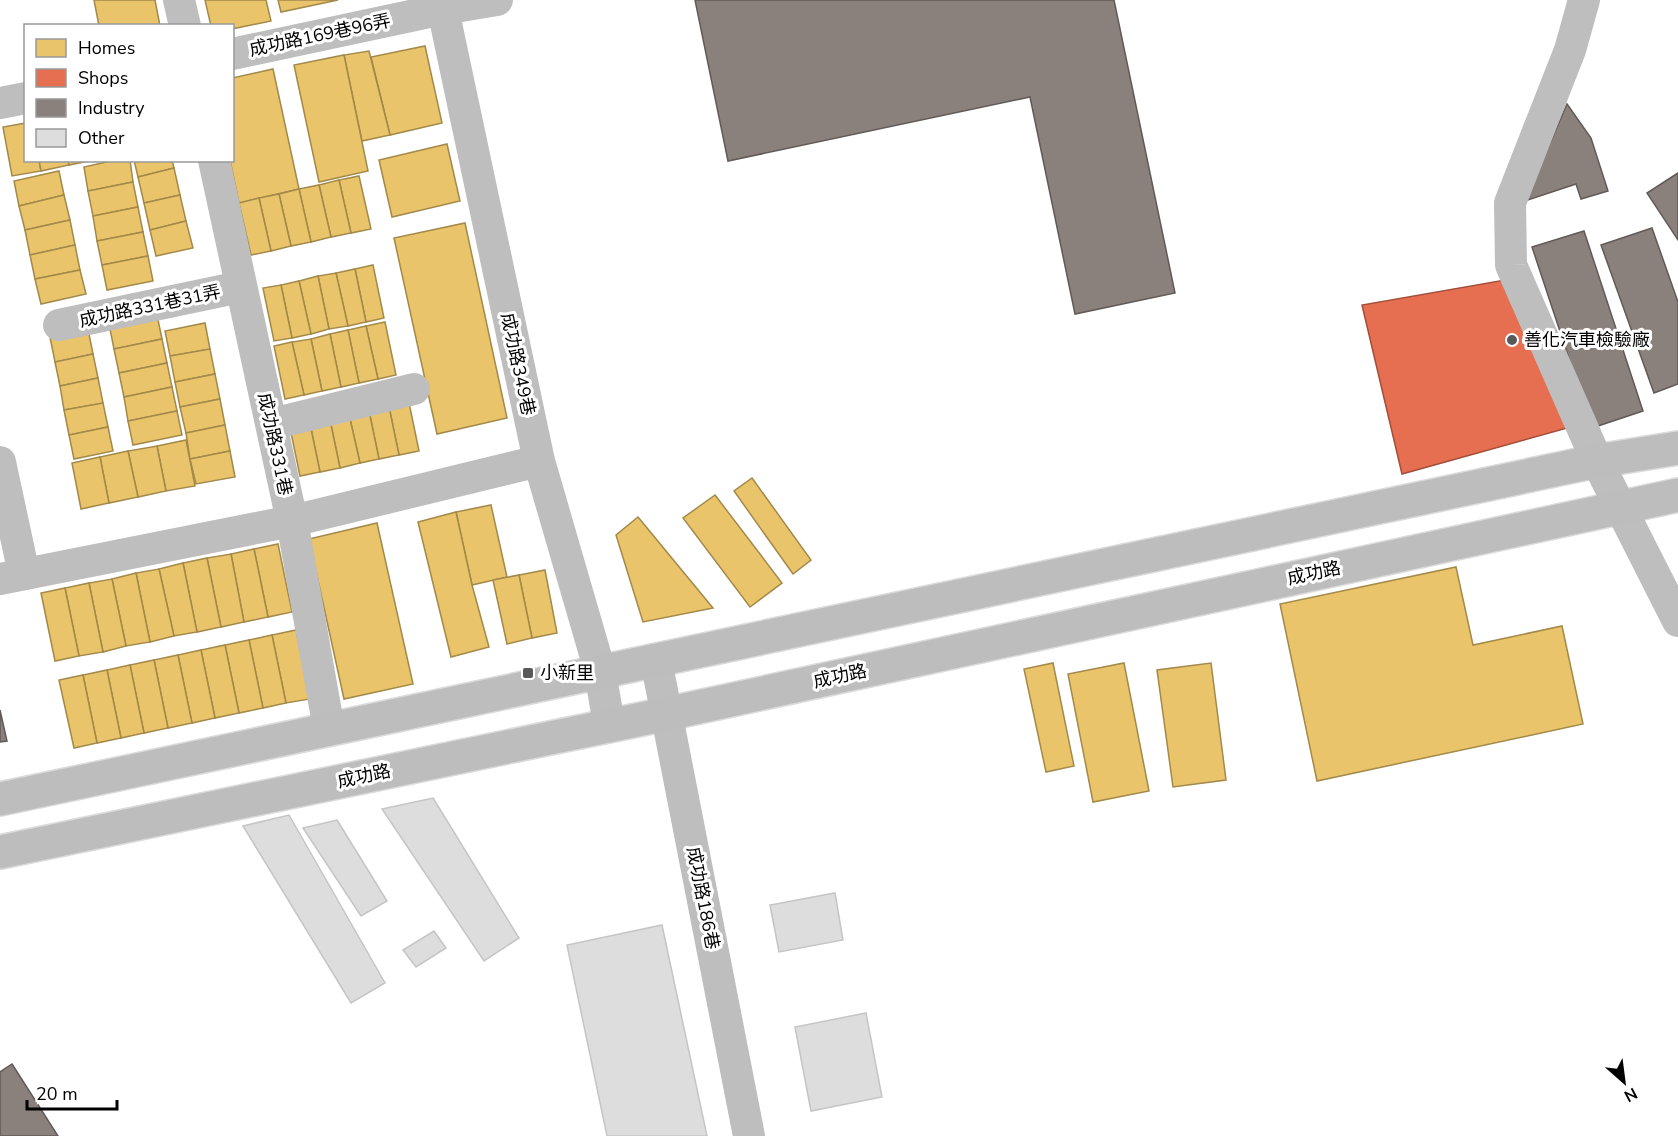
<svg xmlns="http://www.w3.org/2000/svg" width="1678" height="1136" font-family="'Nunito Sans','Noto Sans TC',sans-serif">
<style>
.homes{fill:#e9c46a;stroke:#a3894a;stroke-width:1.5}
.shops{fill:#e76f51;stroke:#a24e39;stroke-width:1.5}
.industry{fill:#8a817c;stroke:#615a57;stroke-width:1.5}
.building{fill:#ddd;stroke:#c5c5c5;stroke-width:1.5}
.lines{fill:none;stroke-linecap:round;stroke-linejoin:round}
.major-casing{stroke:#dbdbdb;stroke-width:36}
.minor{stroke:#bebebe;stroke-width:32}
.major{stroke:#bdbdbd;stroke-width:33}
.poi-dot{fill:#595959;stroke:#fff;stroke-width:2}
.labels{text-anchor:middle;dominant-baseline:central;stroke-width:6;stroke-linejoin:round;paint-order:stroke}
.street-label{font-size:18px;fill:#000;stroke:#fff}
.poi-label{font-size:18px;fill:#000;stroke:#fff;text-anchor:start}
</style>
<rect width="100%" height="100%" fill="#fff"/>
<g class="homes">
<path d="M94 0H155L160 26H99Z"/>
<path d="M205 0H266L271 21 232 29V26H211Z"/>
<path d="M278 0H338L281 12Z"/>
<path d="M425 46 442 123 390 135 371 57Z"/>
<path d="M369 51 390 135 362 141 344 55Z"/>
<path d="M344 55 368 171 319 182 294 65Z"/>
<path d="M273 69 299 189 239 203 230 160H232V78Z"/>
<path d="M26 123V160H39L41 171 12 176 3 127Z"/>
<path d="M447 144 460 201 392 217 379 160Z"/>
<path d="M39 160H68L69 165 41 171Z"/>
<path d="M68 160H94L69 165Z"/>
<path d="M115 160H130L133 182 88 191 84 167Z"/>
<path d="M134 160H172L174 168 138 177Z"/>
<path d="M174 168 180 195 144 203 138 177Z"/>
<path d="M59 171 64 195 19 206 14 181Z"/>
<path d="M359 176 371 229 351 233 339 180Z"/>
<path d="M339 180 351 233 331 237 319 185Z"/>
<path d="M133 182 138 207 93 216 88 191Z"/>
<path d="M319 185 331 237 311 242 299 189Z"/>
<path d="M299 189 311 242 291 246 279 194Z"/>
<path d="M279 194 291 246 271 251 259 198Z"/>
<path d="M64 195 70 220 25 230 19 206Z"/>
<path d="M180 195 186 221 150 230 144 203Z"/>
<path d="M259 198 271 251 251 255 239 203Z"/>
<path d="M138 207 143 232 97 241 93 216Z"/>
<path d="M70 220 75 245 30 255 25 230Z"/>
<path d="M186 221 193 248 156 256 150 230Z"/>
<path d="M465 223 507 418 437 434 394 238Z"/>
<path d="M143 232 148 256 102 265 97 241Z"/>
<path d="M75 245 80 270 35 279 30 255Z"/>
<path d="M148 256 153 281 107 290 102 265Z"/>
<path d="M373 265 384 318 366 322 355 269Z"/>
<path d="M355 269 366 322 348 326 336 273Z"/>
<path d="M80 270 86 294 41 304 35 279Z"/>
<path d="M336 273 348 326 329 329 318 276Z"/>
<path d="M318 276 329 329 311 334 299 281Z"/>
<path d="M299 281 311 334 292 338 281 285Z"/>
<path d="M281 285 292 338 274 341 263 288Z"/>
<path d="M157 315 162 339 114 349 109 324Z"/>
<path d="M385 322 396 375 378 379 366 326Z"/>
<path d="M205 323 210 349 170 356 165 331Z"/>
<path d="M366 326 378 379 359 383 348 330Z"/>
<path d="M88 329 93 354 55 362 50 337Z"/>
<path d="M348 330 359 383 341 387 330 334Z"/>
<path d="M330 334 341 387 322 391 311 339Z"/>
<path d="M162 339 167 363 119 373 114 349Z"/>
<path d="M311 339 322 391 304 395 292 342Z"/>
<path d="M292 342 304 395 285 399 274 346Z"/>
<path d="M210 349 215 374 175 382 170 356Z"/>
<path d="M93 354 98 378 60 386 55 362Z"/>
<path d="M167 363 172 387 124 397 119 373Z"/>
<path d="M215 374 220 399 180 407 175 382Z"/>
<path d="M98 378 103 403 64 410 60 386Z"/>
<path d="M172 387 177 411 128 421 124 397Z"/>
<path d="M408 398 419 451 399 455 388 402Z"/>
<path d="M220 399 225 425 186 433 180 407Z"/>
<path d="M388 402 399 455 379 459 368 406Z"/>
<path d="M103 403 108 427 69 435 64 410Z"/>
<path d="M368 406 379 459 360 463 348 410Z"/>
<path d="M348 410 360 463 340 468 329 415Z"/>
<path d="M177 411 182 435 133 445 128 421Z"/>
<path d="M329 415 340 468 320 472 309 419Z"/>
<path d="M309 419 320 472 300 476 289 423Z"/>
<path d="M225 425 230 451 190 459 186 433Z"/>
<path d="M108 427 113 451 74 459 69 435Z"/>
<path d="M186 440 195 486 166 491 157 446Z"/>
<path d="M157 446 166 491 138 497 128 451Z"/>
<path d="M128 451 138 497 109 503 100 457Z"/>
<path d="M230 451 235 477 196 484 190 459Z"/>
<path d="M100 457 109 503 81 509 72 463Z"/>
<path d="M752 478 811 560 793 574 734 491Z"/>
<path d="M715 495 782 583 750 607 683 518Z"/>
<path d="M491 505 507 577 472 585 456 512Z"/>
<path d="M456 512 472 585 489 647 451 657 418 522Z"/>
<path d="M638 517 713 608 643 622 616 535Z"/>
<path d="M377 523 413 684 344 699 309 539Z"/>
<path d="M278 544 292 612 268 617 254 549Z"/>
<path d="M254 549 268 617 244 622 231 554Z"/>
<path d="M231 554 244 622 221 627 207 558Z"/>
<path d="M207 558 221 627 197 632 183 563Z"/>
<path d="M183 563 197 632 174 636 159 569Z"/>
<path d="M1456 567 1473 645 1562 626 1583 724 1317 781 1280 604Z"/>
<path d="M159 569 174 636 150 642 136 573Z"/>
<path d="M545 570 557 633 532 638 519 575Z"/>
<path d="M136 573 150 642 126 646 112 579Z"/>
<path d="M519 575 532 638 507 644 493 580Z"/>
<path d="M112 579 126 646 103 652 89 583Z"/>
<path d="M89 583 103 652 79 656 65 588Z"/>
<path d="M65 588 79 656 55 661 41 593Z"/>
<path d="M296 630 310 699 286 703 272 635Z"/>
<path d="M272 635 286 703 263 708 249 640Z"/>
<path d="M249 640 263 708 239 713 225 645Z"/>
<path d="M225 645 239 713 215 718 201 650Z"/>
<path d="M201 650 215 718 192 723 178 655Z"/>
<path d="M178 655 192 723 168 728 154 660Z"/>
<path d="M154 660 168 728 144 733 130 665Z"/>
<path d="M1053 663 1074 766 1046 772 1024 669Z"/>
<path d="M1124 663 1149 791 1093 802 1068 674Z"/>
<path d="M1211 663 1226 780 1173 787 1157 670Z"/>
<path d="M130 665 144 733 121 738 107 670Z"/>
<path d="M107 670 121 738 97 743 83 675Z"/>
<path d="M83 675 97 743 74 748 59 680Z"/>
</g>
<path class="shops" d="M1505 280 1567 428 1402 474 1362 305Z"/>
<g class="industry">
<path d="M695 0H1114L1175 293 1075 314 1030 97 728 161Z"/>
<path d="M1567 104 1591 138 1608 191 1581 199 1576 184 1525 201Z"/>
<path d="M1678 173V240L1647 193Z"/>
<path d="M1652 228 1678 302V384L1654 393 1601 245Z"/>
<path d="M1584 231 1643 411 1592 428 1532 247Z"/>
<path d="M0 710 7 741 0 742Z"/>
<path d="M12 1064 58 1136H0V1072Z"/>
</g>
<g class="building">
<path d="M433 798 519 938 484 961 382 809Z"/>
<path d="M289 815 385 983 351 1003 243 826Z"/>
<path d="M337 820 387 901 361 916 303 828Z"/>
<path d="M835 893 843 940 779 952 770 905Z"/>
<path d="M662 925 707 1136H607L567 945Z"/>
<path d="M434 931 446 948 416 967 403 950Z"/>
<path d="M866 1013 882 1097 811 1111 795 1027Z"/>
</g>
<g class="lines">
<g class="major-casing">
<g id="major">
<path d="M0 799 1597 461 1678 448"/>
<path d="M0 852 666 714 1678 495"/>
</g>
</g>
<g class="minor">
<path d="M179 0 185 26"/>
<path d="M441 0 539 461 600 671 609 725"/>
<path d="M1584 0 1570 50 1510 203 1511 265 1597 461 1678 621"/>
<path d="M232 54 443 9 497 0"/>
<path d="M0 103 26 98"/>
<path d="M214 160 292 521 329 729"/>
<path d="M59 325 240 287"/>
<path d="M272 424 414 389"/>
<path d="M0 462 24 574"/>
<path d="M0 579 292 521 539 461"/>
<path d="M656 660 749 1136"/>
</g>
<use href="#major" class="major"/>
</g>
<g class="poi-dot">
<circle cx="1512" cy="340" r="6"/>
<rect x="522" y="667" width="12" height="12" rx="3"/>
</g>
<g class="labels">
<g class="street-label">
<text transform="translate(320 35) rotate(-12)">成功路169巷96弄</text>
<text transform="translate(150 306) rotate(-12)">成功路331巷31弄</text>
<text transform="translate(518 364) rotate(78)">成功路349巷</text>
<text transform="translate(275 444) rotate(78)">成功路331巷</text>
<text transform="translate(1314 573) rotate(-12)">成功路</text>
<text transform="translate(840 676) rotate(-12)">成功路</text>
<text transform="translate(364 776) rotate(-12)">成功路</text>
<text transform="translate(703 898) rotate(79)">成功路186巷</text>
</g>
<g class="poi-label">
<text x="1524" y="340">善化汽車檢驗廠</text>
<text x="540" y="673">小新里</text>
</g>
</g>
<rect x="24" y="24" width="210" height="138" fill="#ffffff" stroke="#999999" stroke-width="1.5"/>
<rect x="36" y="39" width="30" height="18" fill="#e9c46a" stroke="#999999" stroke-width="1.5"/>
<text x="78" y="54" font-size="18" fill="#000000">Homes</text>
<rect x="36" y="69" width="30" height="18" fill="#e76f51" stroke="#999999" stroke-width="1.5"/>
<text x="78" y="84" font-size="18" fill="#000000">Shops</text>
<rect x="36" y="99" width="30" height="18" fill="#8a817c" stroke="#999999" stroke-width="1.5"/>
<text x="78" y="114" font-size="18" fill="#000000">Industry</text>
<rect x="36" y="129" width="30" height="18" fill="#dddddd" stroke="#999999" stroke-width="1.5"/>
<text x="78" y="144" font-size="18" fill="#000000">Other</text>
<g transform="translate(1624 1082) rotate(152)" stroke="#ffffff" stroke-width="4.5" paint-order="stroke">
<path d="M0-4.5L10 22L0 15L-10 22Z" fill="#000000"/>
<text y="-9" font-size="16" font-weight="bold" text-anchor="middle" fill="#000000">N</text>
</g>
<path d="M27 1100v9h90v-9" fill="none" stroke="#000000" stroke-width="3"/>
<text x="36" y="1100" font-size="18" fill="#000000" stroke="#ffffff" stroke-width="4.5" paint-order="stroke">20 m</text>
</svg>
